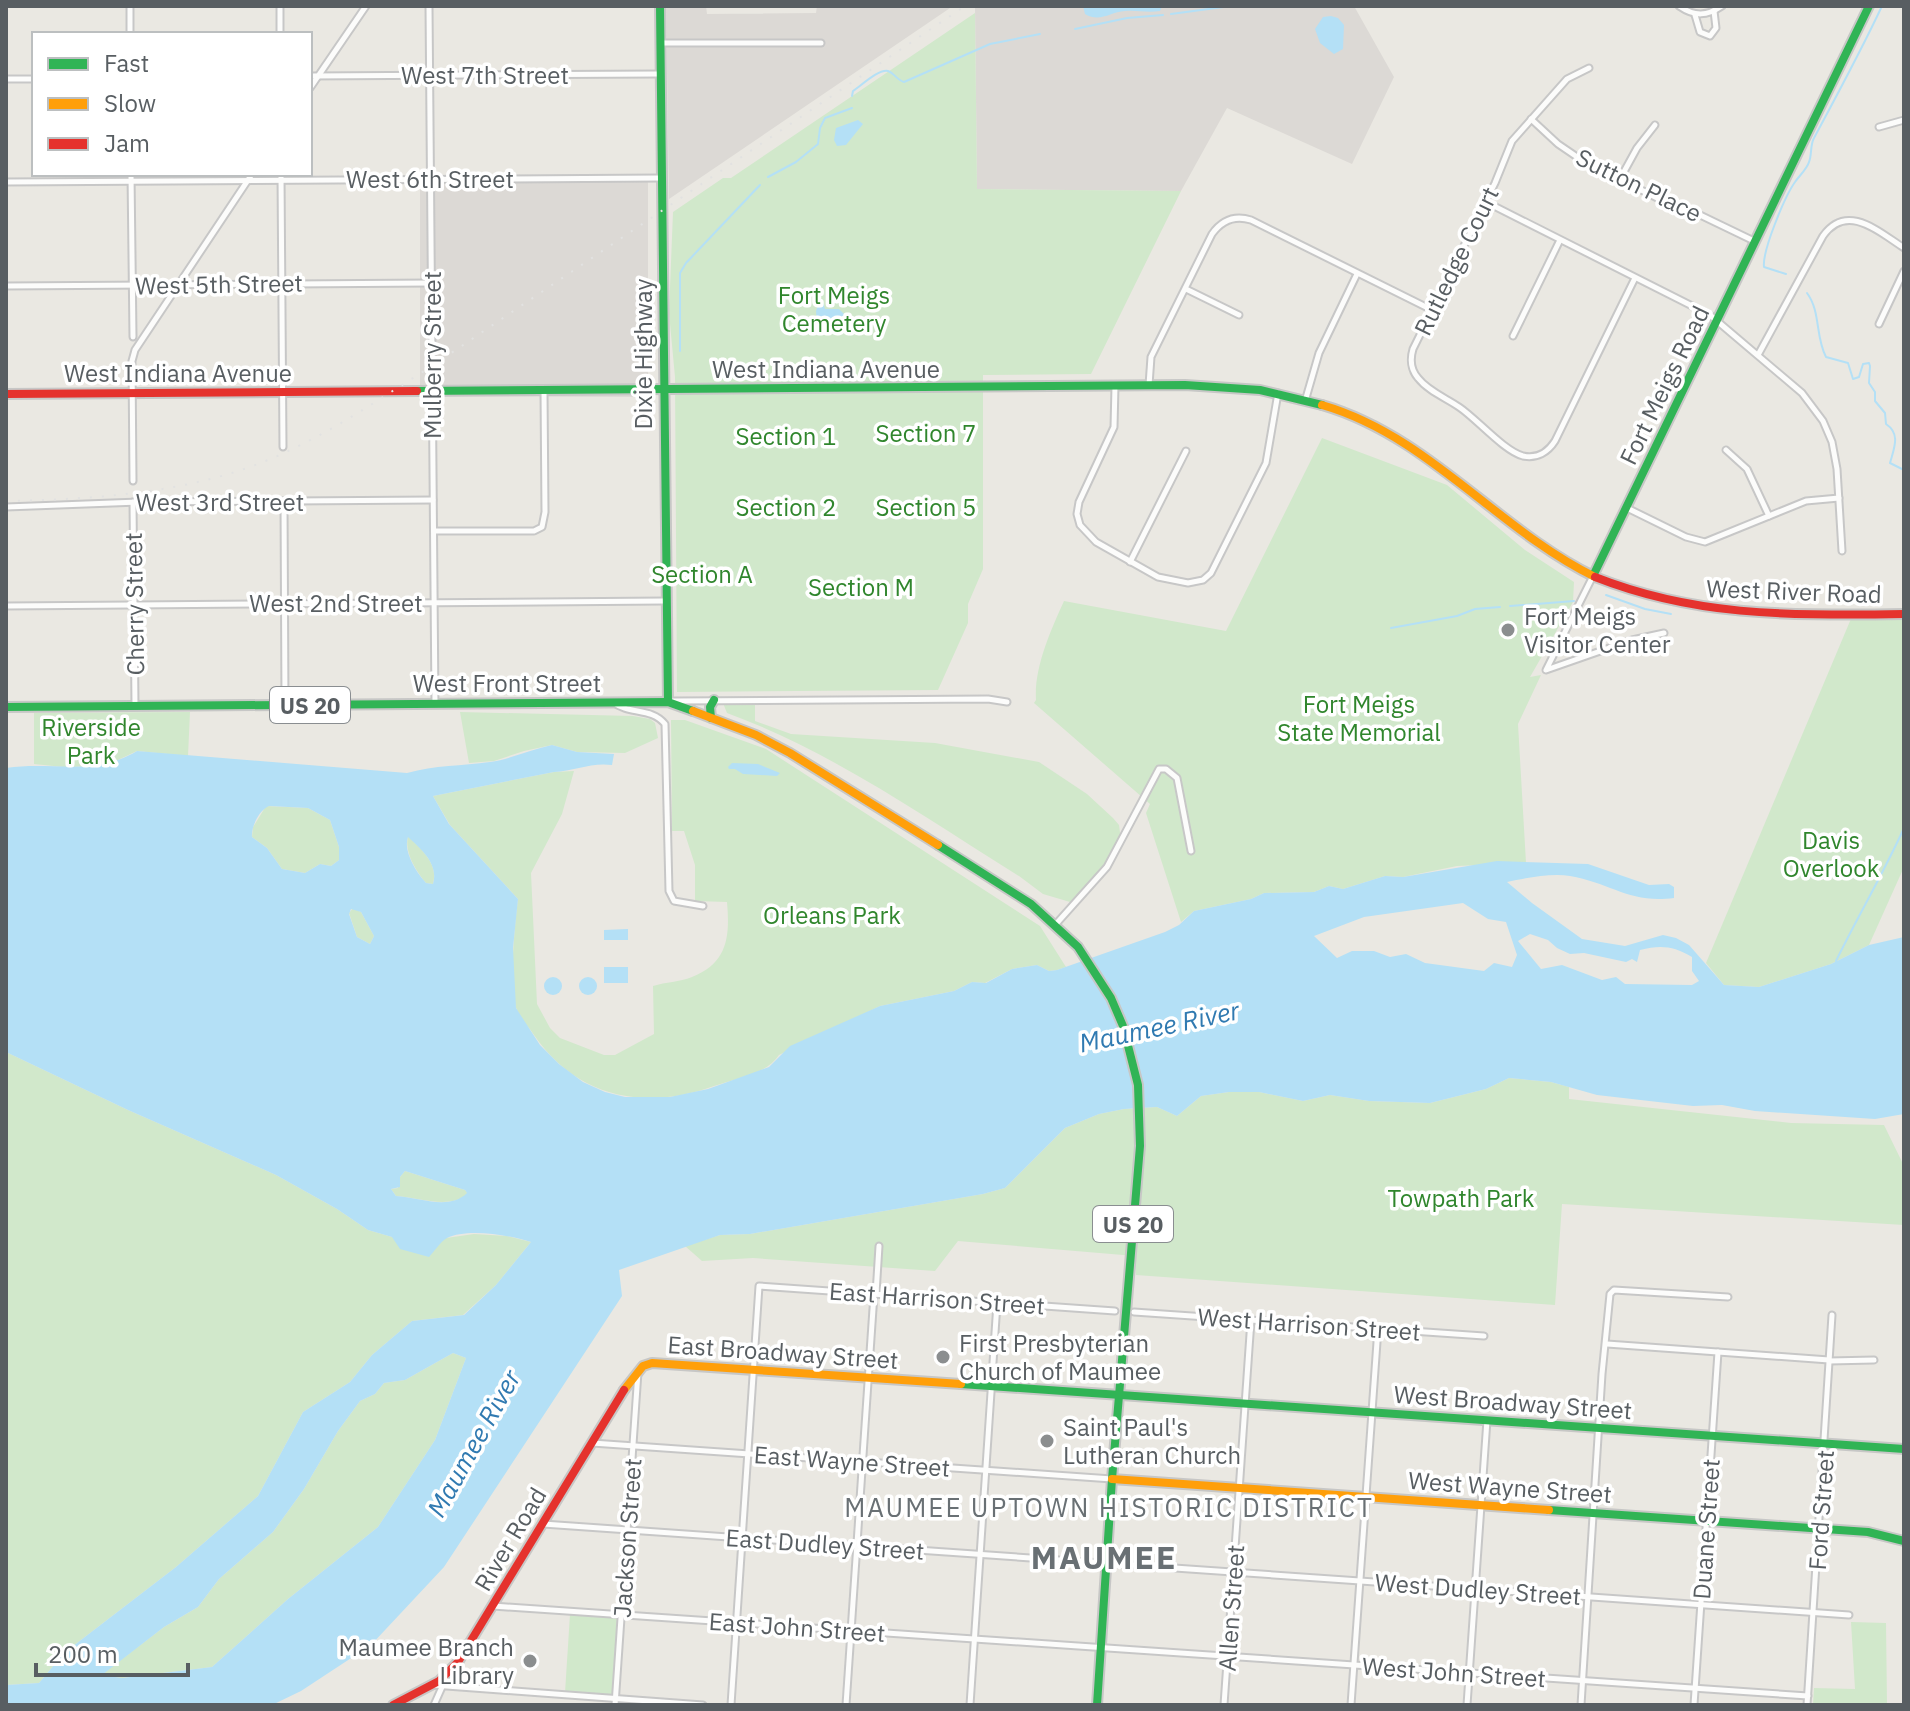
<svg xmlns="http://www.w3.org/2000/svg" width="1910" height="1711" font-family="'IBM Plex Sans',sans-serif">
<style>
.industrial{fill:#dcd9d5}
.green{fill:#d1e8cb}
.water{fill:#b4e0f6;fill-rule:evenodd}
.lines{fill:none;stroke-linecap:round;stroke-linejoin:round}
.stream{stroke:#b4e0f6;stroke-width:2}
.street-casing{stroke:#c7c7c7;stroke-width:9}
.fast-casing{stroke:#c7c7c6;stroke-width:12}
.slow-casing{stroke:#c7c7c6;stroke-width:12}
.jam-casing{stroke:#c7c7c6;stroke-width:12}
.street{stroke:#fcfcfb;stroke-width:5}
.fast{stroke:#30b455;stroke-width:8}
.slow{stroke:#ff9f0a;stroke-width:8}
.jam{stroke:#e5322d;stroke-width:8}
.rail{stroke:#e2e2e1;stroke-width:2;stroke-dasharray:2 10;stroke-linecap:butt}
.poi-dot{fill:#8b8e8f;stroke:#fff;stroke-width:3}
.labels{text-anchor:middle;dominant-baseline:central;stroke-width:7;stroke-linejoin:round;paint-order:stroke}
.shield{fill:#fff;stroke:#8a8e91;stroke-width:2}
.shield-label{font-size:22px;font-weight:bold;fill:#585e62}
.street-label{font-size:24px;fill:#585e62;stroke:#fff}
.park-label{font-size:24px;fill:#30862d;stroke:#fff}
.poi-label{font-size:24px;fill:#585e62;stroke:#fff;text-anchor:start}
.water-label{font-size:26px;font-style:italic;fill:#307ab1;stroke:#fff}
.neighbourhood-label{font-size:26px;letter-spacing:2px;fill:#697074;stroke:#fff}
.district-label{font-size:32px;font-weight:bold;letter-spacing:2px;fill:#697074;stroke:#fff}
</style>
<rect width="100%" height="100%" fill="#eae8e2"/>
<g class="industrial">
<path d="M666 6H706L707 14 816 13 817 6H953L669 199Z"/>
<path d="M975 6H1354L1394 77 1352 164 1227 108 1181 191 977 189Z"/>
<path d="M648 175V397L420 396V176Z"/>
</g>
<g class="green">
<path d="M975 13 977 189 1181 191 1091 374 983 375V569L968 604V623L938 690 677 692 675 377 669 313 673 212 723 178H731Z"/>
<path d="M1322 438 1447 485 1525 550 1574 582 1573 602 1530 677 1541 675 1518 724 1526 863 1457 866 1403 877 1385 876 1343 889 1329 886 1314 892 1264 893 1251 899 1194 911 1181 922 1146 813 1150 804 1034 703 1036 700C1034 667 1051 630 1064 601L1226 631Z"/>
<path d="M1853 614H1904V867L1869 945 1831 964 1759 987 1724 985 1706 963Z"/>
<path d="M723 703H755V721L791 734 935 743 1039 762 1087 794 1113 818 1119 825 1121 840 1098 873 1070 902 1043 894 1019 876C924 817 831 751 727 713Z"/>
<path d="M190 712 188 756 137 751 105 766 63 767 34 764V713Z"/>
<path d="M460 712 633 716 650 719 655 723 658 738 625 753 577 752 552 745 524 751 494 761 469 763Z"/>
<path d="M671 720H685L766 749 1040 926 1066 967 1057 970 1049 971 1037 965 1012 969 985 983 972 982 954 991 880 1006 779 1055C767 1074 735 1079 714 1086 645 1111 577 1098 534 1035 529 1027 520 1019 517 1010 508 990 515 923 518 899L450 825 433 796 554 772 574 771 562 814 531 873 537 1004 550 1028 560 1038 604 1055H615L654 1034 653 986C666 982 679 982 692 977 728 963 730 936 727 902L695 901V865L684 831H672Z"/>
<path d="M266 806 308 808 330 820 339 847V860L331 866 320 864 305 873 282 869 267 848 252 837 253 827Z"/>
<path d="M408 836C421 849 439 864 433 884L426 883C416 871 404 852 408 836Z"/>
<path d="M353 908 361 912 374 936 370 944 357 937 349 913Z"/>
<path d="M6 1052 128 1110 276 1175 337 1209 368 1230 392 1237 446 1238 474 1234 507 1236 531 1242 496 1285 463 1315 412 1321 372 1355 350 1382 303 1412 258 1496 176 1567 64 1653 39 1683 6 1685Z"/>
<path d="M1509 1078 1551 1082 1569 1087V1099L1791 1123 1884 1125 1904 1166V1225L1562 1204 1555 1305 1136 1275 1135 1256 958 1241 935 1271 753 1258 702 1261 685 1246 720 1235 750 1234 983 1194 1005 1188 1065 1128 1099 1114 1124 1109 1157 1107 1177 1116 1201 1096 1229 1092H1259L1303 1101 1330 1095 1369 1101 1430 1103 1486 1089Z"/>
<path d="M405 1171 465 1190 468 1194C448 1210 419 1197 396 1196L391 1189 398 1188 400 1177Z"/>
<path d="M453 1353 466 1358 435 1440 378 1527 288 1599 212 1667 122 1678 101 1675 164 1627 198 1607 219 1579 273 1532 304 1489 338 1431 360 1401 375 1394 384 1383 405 1380Z"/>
<path d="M570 1614 617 1618 612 1695 565 1693Z"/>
<path d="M1851 1622 1886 1623 1887 1705H1813L1814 1688 1855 1689Z"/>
</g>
<g class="water">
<path d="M1083 6H1162L1160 11C1147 13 1137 10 1125 11 1110 12 1100 23 1085 14Z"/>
<path d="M1331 16 1338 18 1344 25 1343 49 1334 54 1320 43 1315 29 1323 17Z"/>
<path d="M858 120 863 124 846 145 837 146 834 140 836 128Z"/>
<path d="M820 299H822L825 309H839L844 314V322L838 330 827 332 817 325 816 311Z"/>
<path d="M552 745 577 752 614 754 612 765C592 762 574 771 554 772L433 796 449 824 518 899 513 948 516 1008 540 1045 559 1064 583 1082 605 1092 625 1097H670L708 1089 769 1067 790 1046 880 1006 954 991 972 982 986 983 1012 969 1037 965 1049 971 1057 970 1165 932 1179 925 1194 911 1251 899 1264 893 1314 892 1329 886 1343 889 1385 876 1403 877 1497 861 1588 864 1649 885 1669 884 1674 887V898C1630 904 1611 883 1570 876 1551 873 1526 878 1507 882L1532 903 1582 939 1625 946 1663 935 1676 938 1689 945 1724 985 1759 987 1831 964 1869 945 1904 937V1114L1875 1119 1755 1111 1722 1105 1693 1106 1597 1095 1551 1082 1509 1078 1486 1089 1430 1103 1369 1101 1330 1095 1303 1101 1259 1092H1229L1201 1096 1177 1116 1157 1107 1124 1109 1099 1114 1065 1128 1005 1188 983 1194 750 1234 720 1235 619 1270 622 1296 444 1567 371 1645 301 1691 272 1705H6V1685L39 1683 64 1653 176 1567 258 1496 303 1412 350 1382 372 1355 412 1321 464 1315 496 1285 531 1242C510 1235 467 1228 447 1238 441 1241 434 1252 429 1257L400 1249 392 1237 368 1230 337 1209 276 1175 128 1110 6 1052V768C53 761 94 777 137 751L407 773C435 765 462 766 490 762 511 759 532 749 552 745ZM269 806 308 808 330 820 339 847V860L331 866 320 864 305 873 282 869 267 848 252 837C251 827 259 810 269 806ZM408 837C421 849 439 864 433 884L426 883C416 872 403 851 408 837ZM1463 903 1488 919 1506 922 1517 955 1512 967 1494 963 1484 971 1425 963 1406 954 1390 957 1374 951H1352L1337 958 1314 936 1364 917ZM351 909 361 912 374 936 370 944 357 937 349 914ZM1530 934 1548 940 1557 948 1570 954 1584 953 1626 962 1632 959 1637 962 1640 950C1661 945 1673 946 1692 957V971L1699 981 1692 985 1625 984 1616 977 1602 980 1562 965 1541 969 1518 941ZM405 1171 465 1190 467 1193C449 1211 418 1197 396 1196L391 1189 400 1187V1177ZM453 1353 466 1358 435 1440 378 1527 288 1599 212 1667 122 1678 102 1675 164 1627 198 1607 219 1579 273 1532 304 1489 338 1431 360 1401 375 1394 384 1383 405 1380Z"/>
<path d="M732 763 758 764 780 773 777 776 743 774 735 769H729L728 767Z"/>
<path d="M628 929V940H604V930Z"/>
<rect x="604" y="967" width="24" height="16"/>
<circle cx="553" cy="986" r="9"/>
<circle cx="588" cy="986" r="9"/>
</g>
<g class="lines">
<g class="stream">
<path d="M1171 14 1231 6"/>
<path d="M1075 29 1127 18 1163 15"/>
<path d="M852 96 853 91C861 86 878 69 888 71 894 73 897 80 904 82L990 44 1040 34"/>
<path d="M768 177 796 162 818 144 820 128 825 118 852 108"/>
<path d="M1786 274 1764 267C1762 251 1785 196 1795 182 1799 176 1807 169 1809 162 1812 155 1810 145 1814 138 1837 95 1861 51 1882 6"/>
<path d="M1807 293C1821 312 1815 336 1826 357L1848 363 1853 379 1859 377 1863 364 1869 363 1870 366 1869 383 1875 392V401L1885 413 1886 424C1901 434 1894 448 1890 463L1904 470"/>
<path d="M680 351V273L686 263 760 185"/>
<path d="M1606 595 1645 609 1671 614"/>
<path d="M1510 606 1574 601"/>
<path d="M1391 628 1457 616 1475 609 1500 607"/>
<path d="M1836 961C1858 916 1883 874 1904 828"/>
</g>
<g class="street-casing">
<g id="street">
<path d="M130 6V34"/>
<path d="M280 6V34"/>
<path d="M429 6 435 704"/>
<path d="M1679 6C1695 17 1707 16 1722 6"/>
<path d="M1695 15 1700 32 1710 36 1716 28 1714 11"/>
<path d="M661 43H821"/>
<path d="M1589 68 1567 79 1512 141 1495 183 1413 349C1410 359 1411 370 1418 378 1428 391 1446 398 1459 407 1477 419 1504 451 1523 456 1537 459 1548 452 1555 441L1635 278"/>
<path d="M310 76 660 74"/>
<path d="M6 79H34"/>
<path d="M310 88 366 6"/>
<path d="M1531 119 1558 144 1580 159 1663 201 1698 214 1754 241"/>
<path d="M1879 127 1904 120"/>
<path d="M131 174 133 337"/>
<path d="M281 174 283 447"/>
<path d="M1620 179 1637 148 1655 125"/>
<path d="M6 182 661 178"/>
<path d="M1486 202 1710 315 1802 393 1823 421 1832 442 1837 469 1842 551"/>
<path d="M6 286 432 283"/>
<path d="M1186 289 1239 315"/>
<path d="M1879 324 1904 271"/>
<path d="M1513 336 1560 240"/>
<path d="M1758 355 1823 236C1847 202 1879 232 1904 248"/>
<path d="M1149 385 1151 357 1212 234C1222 220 1235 215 1251 220L1432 310"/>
<path d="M1115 386 1114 427 1079 502 1077 514 1080 525 1096 542 1158 577 1188 583 1203 580 1211 573 1266 463 1278 393"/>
<path d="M1306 398 1319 353 1357 274"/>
<path d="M1726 450 1747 469 1769 516"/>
<path d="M133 481 132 361 135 350 252 174"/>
<path d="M284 501 285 705"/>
<path d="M133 502 135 706"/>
<path d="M6 507 139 502 433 500"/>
<path d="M1627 508 1686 537 1705 542 1806 501 1839 498"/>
<path d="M434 531H534L542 527 545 512 544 391"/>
<path d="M1130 562 1186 451"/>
<path d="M1593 576 1546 670 1632 640 1664 633"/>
<path d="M6 606 665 601"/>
<path d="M673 701 988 699 1007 702"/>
<path d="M613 702C629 715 651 707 665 724L669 891 674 901 703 906"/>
<path d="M1056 924 1107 867 1159 769H1166L1177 778 1191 851"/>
<path d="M876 1294 879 1246"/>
<path d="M1134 1312 1484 1336"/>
<path d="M1607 1344 1829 1360"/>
<path d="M1829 1361 1874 1360"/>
<path d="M592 1443 1112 1479"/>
<path d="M543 1524 1849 1615"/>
<path d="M493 1606 1808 1696"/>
<path d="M433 1685 703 1705"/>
<path d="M434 1705 442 1687"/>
<path d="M615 1705 638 1372"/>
<path d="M731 1705 759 1286 1115 1311"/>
<path d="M846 1705 874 1294"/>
<path d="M970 1705 997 1303"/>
<path d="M1224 1705 1251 1320"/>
<path d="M1351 1705 1378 1328"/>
<path d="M1467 1705 1487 1420"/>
<path d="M1581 1705 1602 1374 1610 1294 1614 1290 1728 1297"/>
<path d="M1694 1705 1718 1352"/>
<path d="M1807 1705 1832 1315"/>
</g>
</g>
<g class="fast-casing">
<g id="fast">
<path d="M660 6 668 702"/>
<path d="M417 391 1185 385 1260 390 1322 405"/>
<path d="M1593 576 1869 6"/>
<path d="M6 707 668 702 693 711"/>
<path d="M711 718 710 707 714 700"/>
<path d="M938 845 1031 904 1078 947 1111 998 1123 1026 1138 1085 1140 1146 1112 1479 1097 1705"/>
<path d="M961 1384 1904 1449"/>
<path d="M1549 1510 1868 1532 1904 1541"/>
</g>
</g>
<g class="slow-casing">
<g id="slow">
<path d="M1322 405C1429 436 1497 529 1595 577"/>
<path d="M693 711 756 735 790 753 938 845"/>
<path d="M624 1390 643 1366 652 1363 961 1384"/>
<path d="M1112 1479 1549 1510"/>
</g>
</g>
<g class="jam-casing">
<g id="jam">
<path d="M6 394 417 391"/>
<path d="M1595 577C1699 618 1794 615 1904 614"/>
<path d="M393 1705 439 1681 458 1662 624 1390"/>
</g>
</g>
<use href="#street" class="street"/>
<use href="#fast" class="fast"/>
<use href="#slow" class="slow"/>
<use href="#jam" class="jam"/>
<path class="rail" d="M6 501C99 499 200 493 286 452 338 428 384 396 432 366L965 6"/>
</g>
<g class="poi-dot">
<circle cx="1508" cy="630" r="8"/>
<circle cx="943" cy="1357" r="8"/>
<circle cx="1047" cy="1441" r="8"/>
<circle cx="530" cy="1661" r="8"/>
</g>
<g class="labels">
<g class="shield">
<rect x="270" y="687" width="80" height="36" rx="6"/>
<rect x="1093" y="1206" width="80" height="36" rx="6"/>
</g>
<g class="shield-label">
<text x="310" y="705">US 20</text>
<text x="1133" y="1224">US 20</text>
</g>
<g class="street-label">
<text x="485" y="75">West 7th Street</text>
<text x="430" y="179">West 6th Street</text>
<text transform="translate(1639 185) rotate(26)">Sutton Place</text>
<text transform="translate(1456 261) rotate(-64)">Rutledge Court</text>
<text transform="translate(219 284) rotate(-1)">West 5th Street</text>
<text transform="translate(643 354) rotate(-90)">Dixie Highway</text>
<text transform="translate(432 355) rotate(-90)">Mulberry Street</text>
<text x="826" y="369">West Indiana Avenue</text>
<text x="178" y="373">West Indiana Avenue</text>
<text transform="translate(1664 385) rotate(-64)">Fort Meigs Road</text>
<text x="220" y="502">West 3rd Street</text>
<text transform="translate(1794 591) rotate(2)">West River Road</text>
<text x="336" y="603">West 2nd Street</text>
<text transform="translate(134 604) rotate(-91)">Cherry Street</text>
<text x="507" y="683">West Front Street</text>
<text transform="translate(937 1298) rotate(4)">East Harrison Street</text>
<text transform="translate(1309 1324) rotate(4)">West Harrison Street</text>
<text transform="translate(783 1352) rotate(4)">East Broadway Street</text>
<text transform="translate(1513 1402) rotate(4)">West Broadway Street</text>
<text transform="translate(852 1461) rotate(4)">East Wayne Street</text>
<text transform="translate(1510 1487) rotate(4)">West Wayne Street</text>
<text transform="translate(1821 1510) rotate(-86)">Ford Street</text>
<text transform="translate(1706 1529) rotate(-86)">Duane Street</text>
<text transform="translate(627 1538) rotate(-86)">Jackson Street</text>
<text transform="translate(510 1539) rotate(-59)">River Road</text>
<text transform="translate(825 1544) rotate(4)">East Dudley Street</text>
<text transform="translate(1478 1589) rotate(4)">West Dudley Street</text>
<text transform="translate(1231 1608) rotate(-86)">Allen Street</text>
<text transform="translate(797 1627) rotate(4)">East John Street</text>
<text transform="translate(1454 1672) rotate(4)">West John Street</text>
</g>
<g class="park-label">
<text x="834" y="295">Fort Meigs<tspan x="834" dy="28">Cemetery</tspan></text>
<text x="926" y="433">Section 7</text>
<text x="786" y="436">Section 1</text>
<text x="786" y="507">Section 2</text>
<text x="926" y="507">Section 5</text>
<text x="702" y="574">Section A</text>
<text x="861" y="587">Section M</text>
<text x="1359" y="704">Fort Meigs<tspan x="1359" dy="28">State Memorial</tspan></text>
<text x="91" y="727">Riverside<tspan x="91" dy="28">Park</tspan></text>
<text x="1831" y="840">Davis<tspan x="1831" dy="28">Overlook</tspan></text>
<text x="832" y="915">Orleans Park</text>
<text x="1461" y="1198">Towpath Park</text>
</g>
<g class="poi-label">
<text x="1524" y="616">Fort Meigs<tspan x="1524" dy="28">Visitor Center</tspan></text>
<text x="959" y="1343">First Presbyterian<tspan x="959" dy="28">Church of Maumee</tspan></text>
<text x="1063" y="1427">Saint Paul's<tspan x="1063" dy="28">Lutheran Church</tspan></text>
<text x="514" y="1647" text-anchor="end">Maumee Branch<tspan x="514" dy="28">Library</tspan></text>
</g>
<g class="water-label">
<text transform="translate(1159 1026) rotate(-12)">Maumee River</text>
<text transform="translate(473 1443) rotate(-61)">Maumee River</text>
</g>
<g class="neighbourhood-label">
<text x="1109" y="1507">MAUMEE UPTOWN HISTORIC DISTRICT</text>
</g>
<g class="district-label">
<text x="1104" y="1557">MAUMEE</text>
</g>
</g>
<rect width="1910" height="1711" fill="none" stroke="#585e62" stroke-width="16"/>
<rect x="32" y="32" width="280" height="144" fill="#ffffff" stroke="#bcbfc0" stroke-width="2"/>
<rect x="48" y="58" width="40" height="12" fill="#30b455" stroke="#bcbfc0" stroke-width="2"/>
<text x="104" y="72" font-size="24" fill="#585e62">Fast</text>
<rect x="48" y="98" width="40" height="12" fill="#ff9f0a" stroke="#bcbfc0" stroke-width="2"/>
<text x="104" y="112" font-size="24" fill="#585e62">Slow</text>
<rect x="48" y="138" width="40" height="12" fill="#e5322d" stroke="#bcbfc0" stroke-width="2"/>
<text x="104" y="152" font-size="24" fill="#585e62">Jam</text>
<path d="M36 1663v12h152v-12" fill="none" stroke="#585e62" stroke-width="4"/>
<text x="48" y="1663" font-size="24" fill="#585e62" stroke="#ffffff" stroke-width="6" paint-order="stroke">200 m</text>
</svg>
